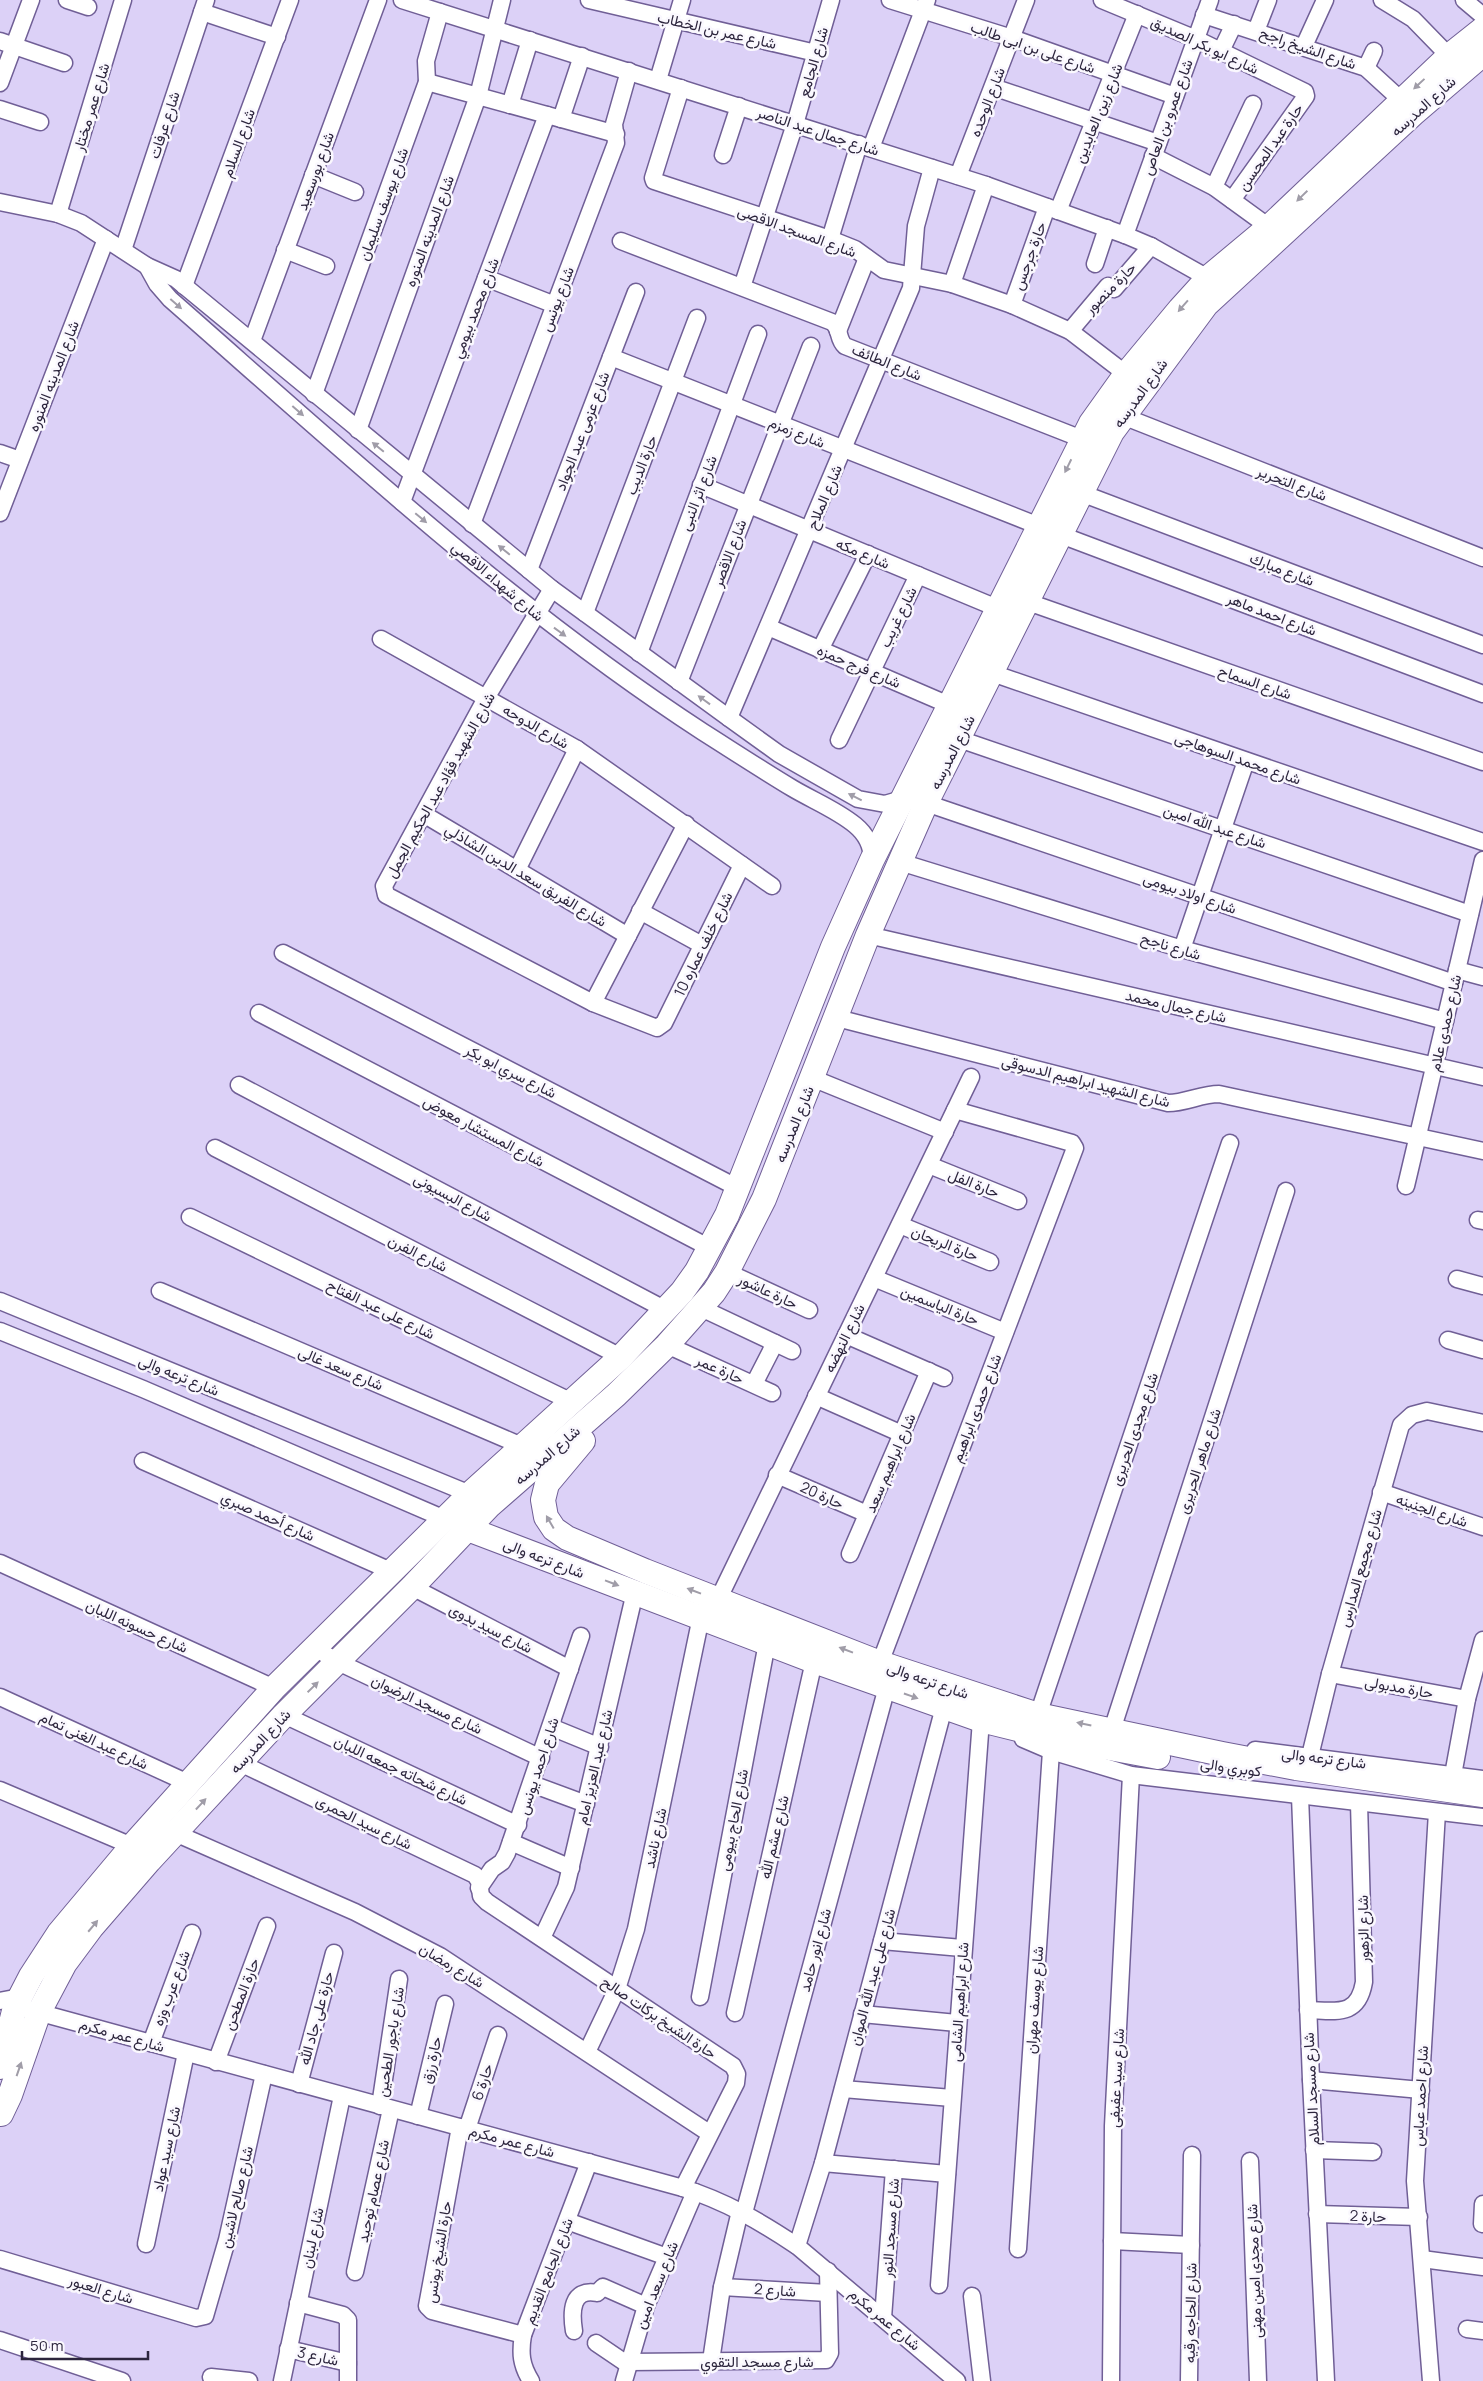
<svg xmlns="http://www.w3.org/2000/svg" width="1483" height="2381" font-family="Manrope,Vazirmatn,sans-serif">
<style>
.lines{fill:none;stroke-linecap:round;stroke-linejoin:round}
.street-casing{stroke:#705f96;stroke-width:19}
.secondary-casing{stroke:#705f96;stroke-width:26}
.street{stroke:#fff;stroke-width:16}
.secondary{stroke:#fff;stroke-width:24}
.oneway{fill:#a09da8}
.labels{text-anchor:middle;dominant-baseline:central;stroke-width:5;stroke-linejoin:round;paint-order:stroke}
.street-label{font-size:15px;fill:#2c253d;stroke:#faf8fe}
</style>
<rect width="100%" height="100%" fill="#dcd1f7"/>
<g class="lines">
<g class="street-casing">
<g id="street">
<path d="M67 0 88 7"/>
<path d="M402 0 986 185 1125 235 1151 246 1215 282"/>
<path d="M589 0 816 53"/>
<path d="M890 0 1012 38 1175 96"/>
<path d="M1102 0 1196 39 1305 92 1306 96 1232 200"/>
<path d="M1382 0 1413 19 1449 56"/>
<path d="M1464 0 1483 16"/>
<path d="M202 12 277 37"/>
<path d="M1204 15 1366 68 1401 100"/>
<path d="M1256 31 1268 0"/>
<path d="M0 41 64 63"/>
<path d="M1304 46 1325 0"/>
<path d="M1221 51 1234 24"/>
<path d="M1366 68 1374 51"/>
<path d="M658 80 682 0"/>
<path d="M427 82 616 134"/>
<path d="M0 83 31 0"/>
<path d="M993 87 1158 143"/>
<path d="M681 88 653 178 654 181 830 239 855 249 884 270 952 284 1012 305 1070 331 1126 374"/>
<path d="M510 105 530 40"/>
<path d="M0 109 40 122"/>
<path d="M561 119 582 56"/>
<path d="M871 148 927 0"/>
<path d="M723 155 739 106"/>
<path d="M1153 156 1214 187 1269 227"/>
<path d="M313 175 355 192"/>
<path d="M958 176 1026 0"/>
<path d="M1214 187 1253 104"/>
<path d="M0 202 58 214 81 223 147 266 176 279 552 589 729 718 779 754 858 799 885 804 902 799"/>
<path d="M1058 211 1137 14"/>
<path d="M58 214 123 0"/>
<path d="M1125 235 1210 0"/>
<path d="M830 239 859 144"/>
<path d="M621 241 832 322C841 328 837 339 845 346L1082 439"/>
<path d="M123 250 206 0"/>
<path d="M285 250 326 266"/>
<path d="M1095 264 1107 228"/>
<path d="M147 266 157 284 170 299C342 450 511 607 703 732 733 751 762 770 792 788 812 800 837 810 855 825 866 834 872 846 872 860"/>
<path d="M486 278 555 305"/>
<path d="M952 284 986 185"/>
<path d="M184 286 290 0"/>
<path d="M742 287 795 124 831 0"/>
<path d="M1012 305 1047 207"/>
<path d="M838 331 867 258"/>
<path d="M1070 331 1108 286 1114 289 1151 246"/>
<path d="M252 341 378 0"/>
<path d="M611 357 1039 526"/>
<path d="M314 394 427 82 426 61 440 12"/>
<path d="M1115 413 1483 558"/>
<path d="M358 430 478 96 502 0"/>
<path d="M0 453 20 460"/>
<path d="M701 485 997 608"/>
<path d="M1081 493 1483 645"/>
<path d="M402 502 547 115"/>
<path d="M0 513 106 239"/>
<path d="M472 524 616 143 614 124 629 71"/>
<path d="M1061 535 1483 694"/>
<path d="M529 570 636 292"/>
<path d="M552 589 486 698 384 886 386 895 593 1003 657 1028 664 1023 742 865"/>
<path d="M1028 602 1483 762"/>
<path d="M585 613 697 318"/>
<path d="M768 627 949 705"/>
<path d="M381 639 577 749 772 886"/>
<path d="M820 650 868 554"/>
<path d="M639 653 758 334"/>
<path d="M992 673 1483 842"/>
<path d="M679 682 811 346"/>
<path d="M729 718 911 288 916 226 932 168"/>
<path d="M959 739 1470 914"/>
<path d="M839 740 918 575"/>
<path d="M926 803 1454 983"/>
<path d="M425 815 628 936"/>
<path d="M900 862 1182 949 1445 1021"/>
<path d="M517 870 577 749"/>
<path d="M640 911 702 945"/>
<path d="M868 935 1483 1077"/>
<path d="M1182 949 1246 761"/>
<path d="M283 953 738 1188"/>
<path d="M1457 970 1483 977"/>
<path d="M593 1003 686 824"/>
<path d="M259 1013 710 1248"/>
<path d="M837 1018 1168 1103C1186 1103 1201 1094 1219 1094L1483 1151"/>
<path d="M812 1078 945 1132"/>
<path d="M239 1085 666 1310"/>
<path d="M215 1148 621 1357"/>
<path d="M929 1165 1018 1201"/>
<path d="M1406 1186 1483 860"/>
<path d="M190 1217 572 1402"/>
<path d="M1478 1220 1483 1221"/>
<path d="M900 1225 990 1262"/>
<path d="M727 1272 809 1310"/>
<path d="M874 1278 1005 1332"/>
<path d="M1457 1279 1483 1286"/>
<path d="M160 1291 522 1446"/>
<path d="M0 1301 470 1494"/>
<path d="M701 1308 792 1351"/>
<path d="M0 1331 143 1389 445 1519"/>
<path d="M846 1335 944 1378"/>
<path d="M1448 1340 1483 1350"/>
<path d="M667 1345 772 1393"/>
<path d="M754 1384 775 1343"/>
<path d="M816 1396 902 1434"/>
<path d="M143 1461 393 1572"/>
<path d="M777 1475 867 1514"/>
<path d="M1381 1492 1483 1527"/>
<path d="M850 1554 929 1371"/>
<path d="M0 1563 274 1688"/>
<path d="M412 1587 570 1669"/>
<path d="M718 1600 971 1077"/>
<path d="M315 1648 338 1662 541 1758"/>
<path d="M880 1663 1075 1148 1072 1143 955 1110"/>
<path d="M1330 1674 1467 1699"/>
<path d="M0 1697 188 1783"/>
<path d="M284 1715 518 1825"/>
<path d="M1038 1715 1230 1143"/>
<path d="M551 1727 600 1747"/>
<path d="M1112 1730 1286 1191"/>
<path d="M1023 1739 1051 1751 1131 1775 1483 1817"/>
<path d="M1255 1750 1483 1779"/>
<path d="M1310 1756 1330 1674 1401 1425 1412 1415 1427 1411 1483 1423"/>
<path d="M240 1763 475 1875 479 1881 481 1896 487 1902 733 2066 737 2074 736 2083 683 2188"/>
<path d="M1453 1775 1467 1699 1483 1640"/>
<path d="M532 1784 586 1804"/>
<path d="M0 1790 132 1846"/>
<path d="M1300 1796 1311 2080 1326 2381"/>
<path d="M175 1833 355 1912 440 1956 709 2133"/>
<path d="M511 1842 571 1868"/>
<path d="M479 1888 492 1869 502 1862 507 1853 581 1636"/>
<path d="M542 1938 566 1887 635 1592"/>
<path d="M882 1941 962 1948"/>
<path d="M700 1997 767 1643"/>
<path d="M0 2001 20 1997"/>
<path d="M30 2010 683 2188C725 2201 761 2222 797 2246L957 2381"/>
<path d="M1308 2010C1337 2011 1358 2017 1364 1982L1359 1803"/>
<path d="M735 2013 814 1661"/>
<path d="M862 2014 957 2023"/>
<path d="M151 2043 192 1933"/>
<path d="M587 2052 617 1989 636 1929 701 1617"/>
<path d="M216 2062 267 1926"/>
<path d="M1311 2080 1421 2090"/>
<path d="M299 2084 334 1953"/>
<path d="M843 2089 952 2098"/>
<path d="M380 2106 399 1979"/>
<path d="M418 2116 445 2004"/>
<path d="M460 2127 427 2306 432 2311 523 2335"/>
<path d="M467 2129 498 2035"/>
<path d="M1314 2150 1373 2152"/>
<path d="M1250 2161 1258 2381"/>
<path d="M823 2163 947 2174"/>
<path d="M744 2213 887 1687"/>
<path d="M1317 2214 1419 2217"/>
<path d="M567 2221 667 2257"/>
<path d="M1482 2224 1483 2204"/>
<path d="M1112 2241 1191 2245"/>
<path d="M146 2244 186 2053"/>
<path d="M797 2246 823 2163 944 1707"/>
<path d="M1018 2249 1051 1751"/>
<path d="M0 2259 196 2318 205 2316 227 2240 264 2074"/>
<path d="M1422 2259 1483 2267"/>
<path d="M355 2272 391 2109"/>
<path d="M939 2285 981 1720 989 1724"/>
<path d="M722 2287 828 2293"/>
<path d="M972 2296 982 2381"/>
<path d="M298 2303 343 2315 348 2320V2381"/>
<path d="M883 2318 894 2169"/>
<path d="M1467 2329 1483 2331"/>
<path d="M574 2331C571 2312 571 2288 597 2293L603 2287 646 2306"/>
<path d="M0 2340 122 2381"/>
<path d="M596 2343 627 2364"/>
<path d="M288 2349 348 2363"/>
<path d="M711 2361 722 2287 740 2211"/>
<path d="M628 2362 826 2360 830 2353 828 2271"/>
<path d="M211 2377 249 2381"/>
<path d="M282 2381 342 2096"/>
<path d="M531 2381C521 2365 520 2353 523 2335L589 2162"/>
<path d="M624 2381 646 2306 695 2192"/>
<path d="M1111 2381 1113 2126 1131 1775"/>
<path d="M1189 2381 1192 2155"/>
<path d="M1431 2381 1415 2181 1437 1812"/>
</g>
</g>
<g class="secondary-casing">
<g id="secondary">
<path d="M583 1441 547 1484 543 1500 546 1517 554 1529 567 1538 645 1571 880 1663 1038 1715 1222 1754 1296 1768 1483 1795"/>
<path d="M468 1529 814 1661 981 1720 1050 1737 1158 1757"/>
<path d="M0 2067 15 2007 31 1976 59 1933 132 1846 274 1688 470 1494 621 1357 682 1292 697 1271 727 1215 833 947 872 860 1091 423 1126 374 1180 309 1209 277 1269 227 1449 56 1483 29"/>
<path d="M1 2114 10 2095 39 2012 65 1963 91 1928 149 1861 284 1715 412 1587 489 1506 616 1395 667 1345 714 1292 727 1272 764 1199 868 935 926 803 1112 432 1206 305 1413 114 1483 54"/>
</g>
</g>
<use href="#street" class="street"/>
<use href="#secondary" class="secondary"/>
</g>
<defs><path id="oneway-solid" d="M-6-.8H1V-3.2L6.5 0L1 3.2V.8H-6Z" transform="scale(1.25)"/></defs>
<g class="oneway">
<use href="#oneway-solid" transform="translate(1419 84) rotate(137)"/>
<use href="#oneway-solid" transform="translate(1302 196) rotate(136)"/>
<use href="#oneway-solid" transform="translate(176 304) rotate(41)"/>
<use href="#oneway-solid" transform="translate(1183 306) rotate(131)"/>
<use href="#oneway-solid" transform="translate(298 411) rotate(41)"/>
<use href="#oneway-solid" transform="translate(378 447) rotate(-141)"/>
<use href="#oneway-solid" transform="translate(1068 466) rotate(116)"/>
<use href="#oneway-solid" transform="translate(421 518) rotate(40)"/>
<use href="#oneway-solid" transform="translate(504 550) rotate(-141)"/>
<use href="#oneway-solid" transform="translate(560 632) rotate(36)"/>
<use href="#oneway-solid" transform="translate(704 700) rotate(-144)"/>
<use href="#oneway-solid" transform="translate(855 797) rotate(-153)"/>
<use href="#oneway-solid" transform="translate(550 1522) rotate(-120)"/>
<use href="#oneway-solid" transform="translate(612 1583) rotate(21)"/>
<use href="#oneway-solid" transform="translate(694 1591) rotate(-159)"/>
<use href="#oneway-solid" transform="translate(846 1650) rotate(-159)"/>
<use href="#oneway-solid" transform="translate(313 1687) rotate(-44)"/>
<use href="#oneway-solid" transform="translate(911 1696) rotate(19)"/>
<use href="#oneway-solid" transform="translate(1084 1724) rotate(-168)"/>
<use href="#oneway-solid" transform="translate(201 1804) rotate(-47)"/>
<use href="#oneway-solid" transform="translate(93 1926) rotate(-50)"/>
<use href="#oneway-solid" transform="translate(19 2069) rotate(-71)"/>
</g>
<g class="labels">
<g class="street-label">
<text transform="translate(717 30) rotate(13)">شارع عمر بن الخطاب</text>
<text transform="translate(1205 45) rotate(25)">شارع ابو بكر الصديق</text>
<text transform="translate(1033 47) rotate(19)">شارع على بن ابى طالب</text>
<text transform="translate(1308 48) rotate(19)">شارع الشيخ راجح</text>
<text transform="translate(813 62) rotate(-74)">شارع الجامع</text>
<text transform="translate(987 102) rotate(-69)">شارع الوحده</text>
<text transform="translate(1423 106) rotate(-42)">شارع المدرسه</text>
<text transform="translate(91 107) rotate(-73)">شارع عمر مختار</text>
<text transform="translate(1098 113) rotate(-68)">شارع زين العابدين</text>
<text transform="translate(1167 117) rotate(-70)">شارع عمرو بن العاص</text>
<text transform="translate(164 125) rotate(-72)">شارع عرفات</text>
<text transform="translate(818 131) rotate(18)">شارع جمال عبد الناصر</text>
<text transform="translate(238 143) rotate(-70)">شارع السلام</text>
<text transform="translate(1270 147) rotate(-55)">حارة عبد المحسن</text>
<text transform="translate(315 171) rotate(-70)">شارع بورسعيد</text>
<text transform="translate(383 204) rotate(-70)">شارع يوسف سليمان</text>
<text transform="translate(429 231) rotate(-70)">شارع المدينه المنوره</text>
<text transform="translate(797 231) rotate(20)">شارع المسجد الاقصى</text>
<text transform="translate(1029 256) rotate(-70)">حارة جرجس</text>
<text transform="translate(1110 288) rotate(-45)">حارة منصور</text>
<text transform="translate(557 299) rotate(-69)">شارع يونس</text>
<text transform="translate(475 308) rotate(-69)">شارع محمد بيومي</text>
<text transform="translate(887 362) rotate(22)">شارع الطائف</text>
<text transform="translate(53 376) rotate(-69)">شارع المدينه المنوره</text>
<text transform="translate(1140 393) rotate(-54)">شارع المدرسه</text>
<text transform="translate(582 431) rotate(-69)">شارع عزمى عبد الجواد</text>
<text transform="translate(797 432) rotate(22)">شارع زمزم</text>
<text transform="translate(641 465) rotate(-69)">حارة الديب</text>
<text transform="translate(1292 483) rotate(21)">شارع التحرير</text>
<text transform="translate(698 493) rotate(-69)">شارع اثر النبى</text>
<text transform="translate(824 497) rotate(-67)">شارع الملاح</text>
<text transform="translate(729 553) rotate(-69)">شارع الاقصر</text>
<text transform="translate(863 553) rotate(23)">شارع مكه</text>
<text transform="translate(1282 569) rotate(21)">شارع مبارك</text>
<text transform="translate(498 581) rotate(40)">شارع شهداء الاقصي</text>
<text transform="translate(1272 614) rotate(21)">شارع احمد ماهر</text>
<text transform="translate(898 617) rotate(-64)">شارع غريب</text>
<text transform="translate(859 666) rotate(23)">شارع فرج حمزه</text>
<text transform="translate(1255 682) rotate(19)">شارع السماح</text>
<text transform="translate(536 726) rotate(30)">شارع الدوحه</text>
<text transform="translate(952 752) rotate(-63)">شارع المدرسه</text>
<text transform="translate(1238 758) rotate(19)">شارع محمد السوهاجى</text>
<text transform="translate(440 785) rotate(-61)">شارع الشهيد فؤاد عبد الحكيم الجمل</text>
<text transform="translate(1215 826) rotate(19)">شارع عبد الله امين</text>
<text transform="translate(526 875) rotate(31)">شارع الفريق سعد الدين الشاذلي</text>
<text transform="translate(1190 893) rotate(19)">شارع اولاد بيومى</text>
<text transform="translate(703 944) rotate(-64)">شارع خلف عماره 10</text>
<text transform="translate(1171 946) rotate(17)">شارع ناجح</text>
<text transform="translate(1176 1006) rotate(13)">شارع جمال محمد</text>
<text transform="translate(1445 1023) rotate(-77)">شارع حمدى علام</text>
<text transform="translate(511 1071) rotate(27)">شارع سري ابو بكر</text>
<text transform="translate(1086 1081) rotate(14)">شارع الشهيد ابراهيم الدسوقى</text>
<text transform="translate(794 1124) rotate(-68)">شارع المدرسه</text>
<text transform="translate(484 1131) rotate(28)">شارع المستشار معوض</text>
<text transform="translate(974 1183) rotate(22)">حارة الفل</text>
<text transform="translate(453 1197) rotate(28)">شارع البسيونى</text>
<text transform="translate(945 1243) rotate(22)">حارة الريحان</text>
<text transform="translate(418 1253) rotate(27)">شارع الفرن</text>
<text transform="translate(768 1291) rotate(25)">حارة عاشور</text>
<text transform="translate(940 1305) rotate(22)">حارة الياسمين</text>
<text transform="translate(381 1309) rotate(26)">شارع على عبد الفتاح</text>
<text transform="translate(844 1338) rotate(-64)">شارع النهضه</text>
<text transform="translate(341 1368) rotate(23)">شارع سعد غالى</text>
<text transform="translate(720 1369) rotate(24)">حارة عمر</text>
<text transform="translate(179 1375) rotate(22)">شارع ترعه والى</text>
<text transform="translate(976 1408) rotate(-69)">شارع حمدى ابراهيم</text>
<text transform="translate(1134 1429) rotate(-71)">شارع مجدى الحريرى</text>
<text transform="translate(547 1455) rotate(-41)">شارع المدرسه</text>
<text transform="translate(1199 1461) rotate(-72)">شارع ماهر الحريرى</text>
<text transform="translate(890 1463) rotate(-67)">شارع ابراهيم سعد</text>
<text transform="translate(822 1495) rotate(24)">حارة 20</text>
<text transform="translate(1432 1510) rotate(19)">شارع الجنينه</text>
<text transform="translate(268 1516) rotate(24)">شارع أحمد صبري</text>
<text transform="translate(544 1558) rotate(21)">شارع ترعه والى</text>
<text transform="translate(1360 1568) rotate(-74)">شارع مجمع المدارس</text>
<text transform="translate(137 1626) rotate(24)">شارع حسونه اللبان</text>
<text transform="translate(491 1628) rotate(27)">شارع سيد بدوى</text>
<text transform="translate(928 1680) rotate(19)">شارع ترعه والى</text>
<text transform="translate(1399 1687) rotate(10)">حارة مدبولى</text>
<text transform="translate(427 1704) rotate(25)">شارع مسجد الرضوان</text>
<text transform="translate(94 1740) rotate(25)">شارع عبد الغنى تمام</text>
<text transform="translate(260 1741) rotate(-47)">شارع المدرسه</text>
<text transform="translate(1324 1758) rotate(7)">شارع ترعه والى</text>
<text transform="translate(538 1766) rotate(-72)">شارع احمد يونس</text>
<text transform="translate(594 1767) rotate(-77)">شارع عبد العزيز امام</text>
<text transform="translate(1231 1767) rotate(8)">كوبري والى</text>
<text transform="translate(401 1770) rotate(25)">شارع شحاته جمعه اللبان</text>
<text transform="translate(733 1820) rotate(-79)">شارع الحاج بيومى</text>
<text transform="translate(364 1822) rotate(26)">شارع سيد الحمرى</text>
<text transform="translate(774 1837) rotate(-77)">شارع عشم الله</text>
<text transform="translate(655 1838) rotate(-78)">شارع ناشد</text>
<text transform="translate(1363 1929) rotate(-91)">شارع الزهور</text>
<text transform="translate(815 1950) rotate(-75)">شارع انور حامد</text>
<text transform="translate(452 1965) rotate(31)">شارع رمضان</text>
<text transform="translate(872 1977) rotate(-75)">شارع على عبد الله الموان</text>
<text transform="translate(171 1988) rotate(-69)">شارع عرب وزه</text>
<text transform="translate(241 1994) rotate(-69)">حارة المطحن</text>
<text transform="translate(1034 2000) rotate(-86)">شارع يوسف مهران</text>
<text transform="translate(959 2002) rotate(-86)">شارع ابراهيم الشامى</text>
<text transform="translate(659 2017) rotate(34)">حارة الشيخ بركات صالح</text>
<text transform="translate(316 2018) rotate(-75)">حارة على جاد الله</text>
<text transform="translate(122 2035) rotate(16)">شارع عمر مكرم</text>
<text transform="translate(390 2042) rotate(-81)">شارع باجور الطحين</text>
<text transform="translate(431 2060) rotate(-77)">حارة رزق</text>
<text transform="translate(1116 2078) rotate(-87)">شارع سيد عفيفى</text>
<text transform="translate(482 2082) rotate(-72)">حارة 6</text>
<text transform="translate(1311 2089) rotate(-93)">شارع مسجد السلام</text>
<text transform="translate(1420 2096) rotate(-87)">شارع احمد عباس</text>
<text transform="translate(512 2141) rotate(15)">شارع عمر مكرم</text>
<text transform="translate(166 2149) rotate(-78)">شارع سيد عواد</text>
<text transform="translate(373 2191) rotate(-78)">شارع عصام توحيد</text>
<text transform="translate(236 2197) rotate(-77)">شارع صالح لاشين</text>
<text transform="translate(1368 2216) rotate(2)">حارة 2</text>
<text transform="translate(890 2228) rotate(-86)">شارع مسجد النور</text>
<text transform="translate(312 2238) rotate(-78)">شارع لبنان</text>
<text transform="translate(438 2252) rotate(-81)">حارة الشيخ يونس</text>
<text transform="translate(548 2271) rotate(-69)">شارع الجامع القديم</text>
<text transform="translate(1254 2271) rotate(-92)">شارع مجدى امين مهنى</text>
<text transform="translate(656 2285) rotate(-68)">شارع سعد امين</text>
<text transform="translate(101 2289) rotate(17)">شارع العبور</text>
<text transform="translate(775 2290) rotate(4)">شارع 2</text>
<text transform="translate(1190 2313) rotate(-89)">شارع الحاجه رقيه</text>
<text transform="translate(885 2319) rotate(40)">شارع عمر مكرم</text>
<text transform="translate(318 2356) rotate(13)">شارع 3</text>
<text x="757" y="2361">شارع مسجد التقوي</text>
</g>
</g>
<path d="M22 2351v8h126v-8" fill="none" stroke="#2c253d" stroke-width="2.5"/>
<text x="30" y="2351" font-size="15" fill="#2c253d" stroke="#faf8fe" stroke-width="4" paint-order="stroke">50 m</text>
</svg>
